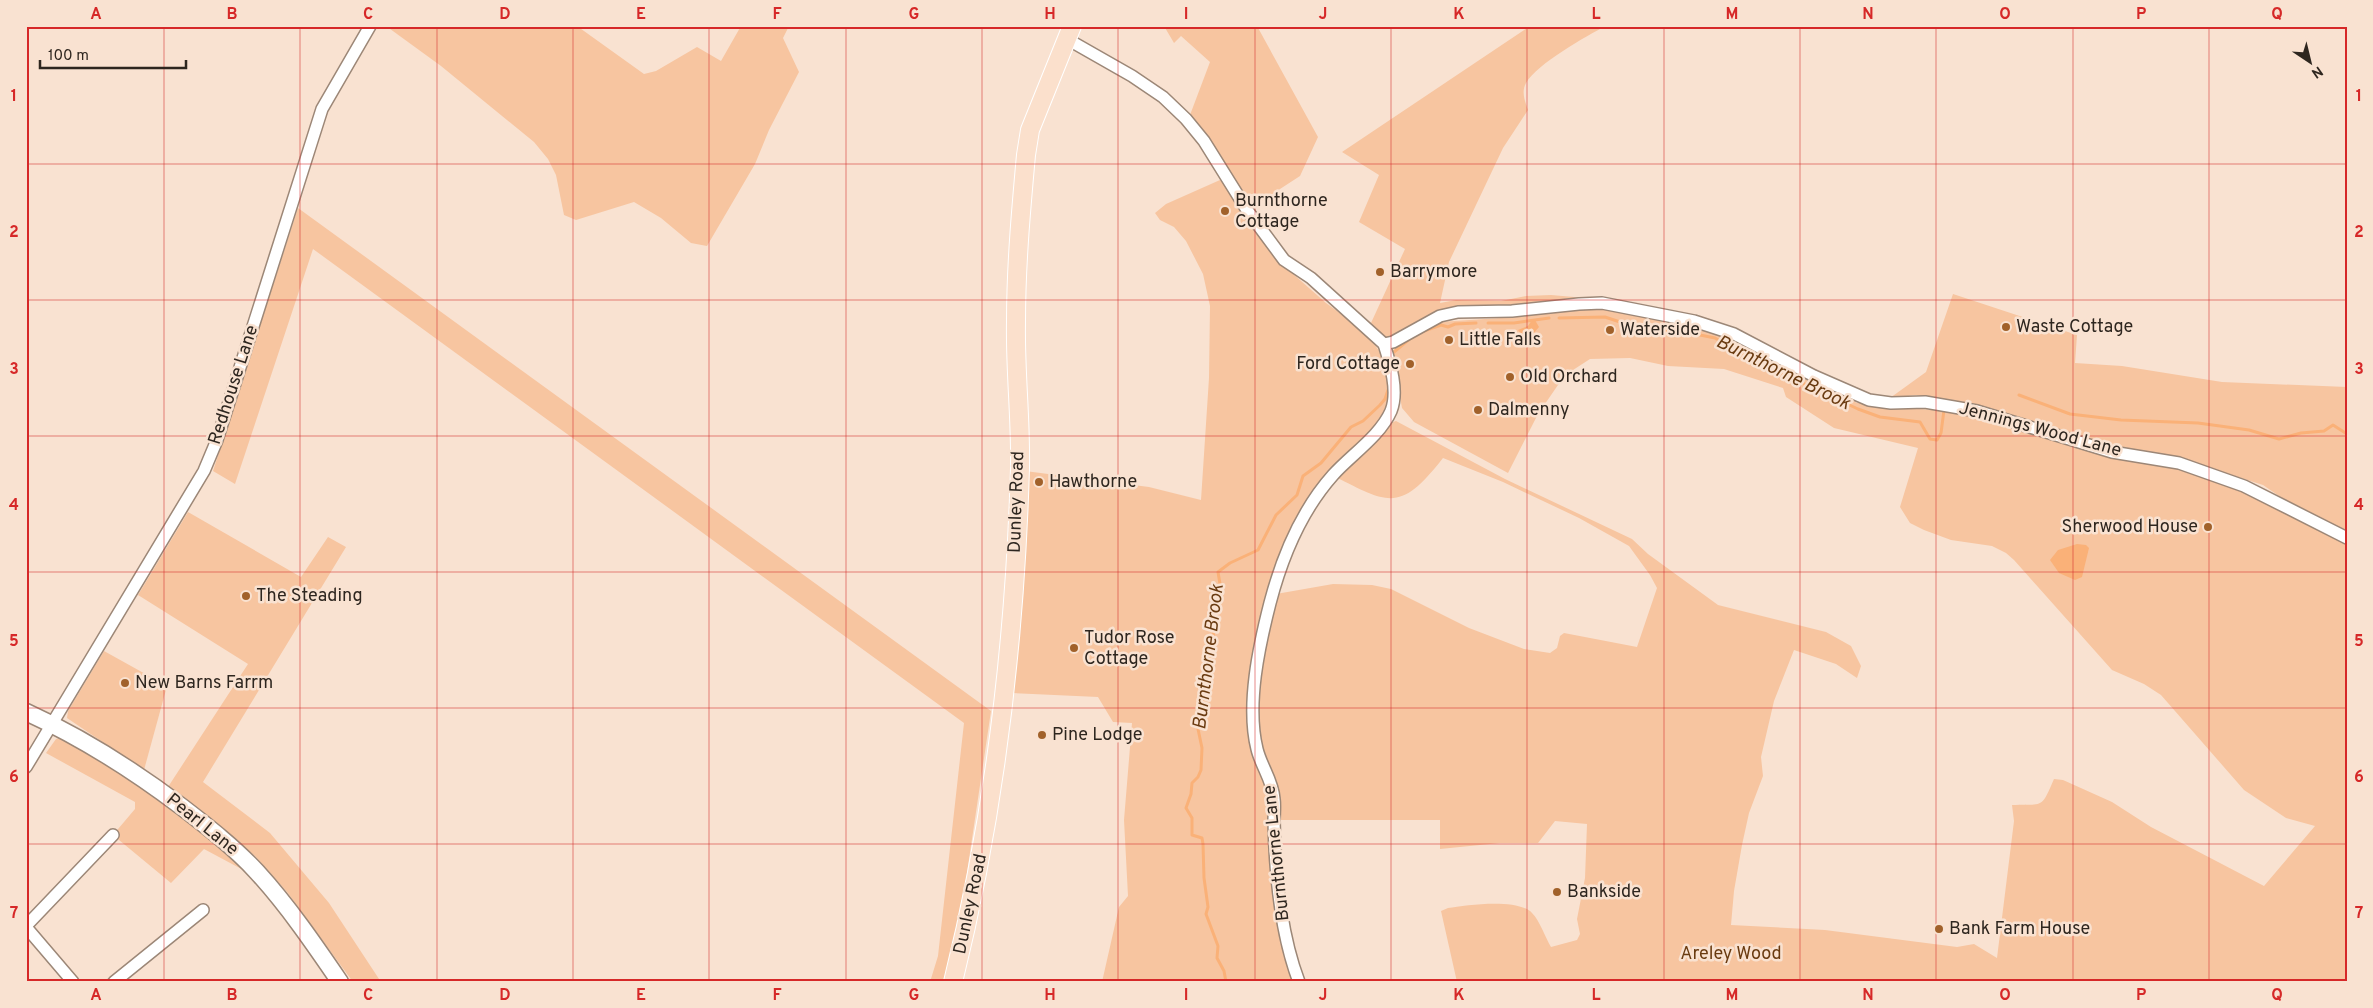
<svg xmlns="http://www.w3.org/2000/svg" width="2373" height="1008" font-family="Overpass,sans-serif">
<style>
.green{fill:#f7c5a0}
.water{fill:#fab178}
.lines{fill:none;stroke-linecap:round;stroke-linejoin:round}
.stream{stroke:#fab178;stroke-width:3}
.street-casing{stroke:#9c8777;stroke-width:14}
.secondary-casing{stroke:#9c8777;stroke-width:19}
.primary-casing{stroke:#fff;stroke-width:20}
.street{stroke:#fff;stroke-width:11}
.secondary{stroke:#fff;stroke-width:16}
.primary{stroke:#fbe0cc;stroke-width:18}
.grid{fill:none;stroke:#d62828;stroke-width:1;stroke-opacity:0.55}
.poi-dot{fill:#a1612a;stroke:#f9e2d1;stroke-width:2}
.labels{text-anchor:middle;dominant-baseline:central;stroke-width:5;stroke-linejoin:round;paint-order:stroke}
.poi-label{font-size:18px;fill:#2e261f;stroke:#f9e2d1;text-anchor:start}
.street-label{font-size:18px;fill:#2e261f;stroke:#f9e2d1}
.park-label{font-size:18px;fill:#6a3b10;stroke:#f9e2d1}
.water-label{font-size:19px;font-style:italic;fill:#6a3b11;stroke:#f9e2d1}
.neatline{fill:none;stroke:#d62828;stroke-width:2}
.grid-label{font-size:16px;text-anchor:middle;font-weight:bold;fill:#d62828}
</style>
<rect width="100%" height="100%" fill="#f9e2d1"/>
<g class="green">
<path d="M386 26H577L644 74 656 71 697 47 721 61 741 26H789L783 38 799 72 769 130 755 164 707 246 691 243 661 218 634 202 576 220 564 215 556 175 548 159 534 142 441 66Z"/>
<path d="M1164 26H1257L1318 137 1300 176 1251 208 1190 115 1210 62 1181 36 1174 43Z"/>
<path d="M1530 26H1606C1586 36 1537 64 1526 83 1521 92 1525 101 1528 110L1503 148 1449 262 1440 303 1456 300 1501 301 1526 296 1551 295 1597 299 1494 307 1447 308 1436 311 1390 336 1384 338 1371 323 1405 249 1359 222 1379 175 1342 152Z"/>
<path d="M1220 180 1227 186 1239 210 1275 258 1326 303 1355 324 1375 345 1382 355 1389 389 1390 401 1376 424 1316 489 1258 638 1251 661V681L1269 792 1293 982H1102L1119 907 1128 896 1124 820 1132 723 1113 722 1098 697 1011 693 1025 471 1149 487 1201 500 1209 378 1210 306 1203 274 1186 241 1174 227 1160 220 1155 213 1166 204Z"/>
<path d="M298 208 991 711 961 913 946 982H930L938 956 964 723 313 249 235 484 213 471Z"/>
<path d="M1953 294 2077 335 2075 363 2122 366 2222 382 2347 387V531L2282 498 2263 485 2169 455 2105 446C2155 460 2208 473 2254 497 2285 512 2314 530 2347 543V982H1457L1441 911 1448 908C1467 905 1518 898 1532 913 1540 921 1545 937 1551 947L1577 940 1580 934 1577 919 1585 878 1587 824 1555 821 1538 843H1500L1440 849V820H1278L1258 730 1260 664 1276 594 1333 584 1372 585 1391 589 1469 628 1524 649 1550 653 1557 648 1560 636 1564 633 1637 647 1657 588 1650 575 1629 546 1579 518 1503 482 1443 458C1402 510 1391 506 1336 477L1390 423 1396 421 1505 479 1632 539 1648 554 1718 605 1826 632 1851 646 1861 666 1857 678 1836 664 1794 650 1774 701 1761 757 1763 776 1749 813 1742 845 1734 891 1731 925 1825 930 1957 947 1974 944 1997 958 2014 821 2012 805C2044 804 2041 809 2054 779L2063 780 2112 802 2151 827 2264 886 2315 826 2286 818 2244 790 2161 695 2144 684 2112 670 2014 560 2006 553 1992 546 1951 540 1924 530 1910 523 1900 507 1918 448 1834 428 1786 397 1783 388 1724 369 1668 366 1630 358 1590 359 1573 370 1558 385 1538 414 1508 473 1414 422 1402 408 1393 358V350L1409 337 1439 322 1516 317 1578 307H1604L1643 317 1699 326 1735 340 1804 379 1838 391 1857 403H1866L1881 407 1938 410 1944 400 1916 395 1890 398 1926 372Z"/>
<path d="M188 512 301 577 328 537 346 547 203 782 270 833 329 903 381 982H353L287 892 255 856 168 787 248 664 138 595Z"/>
<path d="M104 651 167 686 144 770 67 718 68 711Z"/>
<path d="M62 737 185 814 247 872 204 849 171 883 113 835 135 809V802L46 753 56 739Z"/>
</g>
<g class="water">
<path d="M1532 320H1535L1539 327 1533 334 1523 337 1518 330 1528 326Z"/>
<path d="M2077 544 2086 545 2089 548 2082 577 2075 580 2059 573 2050 560 2058 550Z"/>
</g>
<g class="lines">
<g class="stream">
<path d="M1559 318 1605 317 1638 328 1690 333 1715 338 1755 361 1858 409 1880 417 1920 422 1930 439 1937 440 1941 433 1944 410"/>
<path d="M1488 323H1514L1549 318"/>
<path d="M1424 331 1441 325 1448 327 1455 324 1476 323"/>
<path d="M1394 352 1412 337"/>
<path d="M2019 395 2070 414 2121 420 2198 423 2249 430 2279 439 2301 433 2324 431 2333 425 2347 434"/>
<path d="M1226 982 1224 971 1217 958 1218 946 1206 914 1208 907 1204 878 1203 844 1202 838 1192 835V818L1186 808 1191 794 1192 783 1198 777 1201 770 1202 748 1198 729 1204 697 1202 683 1209 661 1221 590 1218 572 1230 563 1258 550 1276 515 1297 495 1303 476 1321 463 1351 427 1363 421 1380 405 1385 399 1388 390"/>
</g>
<g class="street-casing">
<g id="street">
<path d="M1067 39 1132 76 1163 97 1186 119 1204 141 1247 210 1284 260 1311 278 1384 344C1390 363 1399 391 1391 411 1380 436 1351 455 1333 475 1301 511 1282 557 1270 603 1259 646 1246 705 1257 749 1261 766 1273 781 1274 799 1275 806 1274 814 1274 821 1275 874 1280 932 1299 982"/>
<path d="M1384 344 1393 342 1440 316 1458 312 1512 311 1579 304 1602 303 1694 321 1734 334 1814 376 1869 400 1891 403 1925 402 1977 411 2112 452 2179 463 2244 486 2347 538"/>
<path d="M26 767 204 471 217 440 322 109 370 26"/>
<path d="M26 926 113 835"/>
<path d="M26 927 73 982"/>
<path d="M114 982 203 910"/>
</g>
</g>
<g class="secondary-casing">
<path id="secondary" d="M26 712C83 738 133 770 182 807 208 827 235 848 257 872 288 906 314 944 340 982"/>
</g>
<g class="primary-casing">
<path id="primary" d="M953 982C995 813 1015 642 1020 468 1021 419 1015 371 1016 322 1016 266 1021 210 1026 155L1030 130 1072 26"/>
</g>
<use href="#street" class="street"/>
<use href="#secondary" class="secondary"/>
<use href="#primary" class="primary"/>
</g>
<path class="grid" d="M164 26V982M300 26V982M437 26V982M573 26V982M709 26V982M846 26V982M982 26V982M1118 26V982M1255 26V982M1391 26V982M1527 26V982M1664 26V982M1800 26V982M1936 26V982M2073 26V982M2209 26V982M26 164H2347M26 300H2347M26 436H2347M26 572H2347M26 708H2347M26 844H2347"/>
<g class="poi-dot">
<circle cx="1225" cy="211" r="5"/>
<circle cx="1380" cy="272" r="5"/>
<circle cx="2006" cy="327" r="5"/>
<circle cx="1610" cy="330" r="5"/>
<circle cx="1449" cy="340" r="5"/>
<circle cx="1410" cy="364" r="5"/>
<circle cx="1510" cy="377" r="5"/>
<circle cx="1478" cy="410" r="5"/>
<circle cx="1039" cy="482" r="5"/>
<circle cx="2208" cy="527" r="5"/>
<circle cx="246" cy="596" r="5"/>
<circle cx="1074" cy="648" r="5"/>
<circle cx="125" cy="683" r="5"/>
<circle cx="1042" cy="735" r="5"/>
<circle cx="1557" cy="892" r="5"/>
<circle cx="1939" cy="929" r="5"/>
</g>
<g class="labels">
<g class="poi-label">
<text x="1235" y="201">Burnthorne<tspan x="1235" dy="21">Cottage</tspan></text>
<text x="1390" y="272">Barrymore</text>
<text x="2016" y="327">Waste Cottage</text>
<text x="1620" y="330">Waterside</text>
<text x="1459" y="340">Little Falls</text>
<text x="1400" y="364" text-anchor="end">Ford Cottage</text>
<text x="1520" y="377">Old Orchard</text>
<text x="1488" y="410">Dalmenny</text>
<text x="1049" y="482">Hawthorne</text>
<text x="2198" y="527" text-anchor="end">Sherwood House</text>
<text x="256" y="596">The Steading</text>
<text x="1084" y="638">Tudor Rose<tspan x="1084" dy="21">Cottage</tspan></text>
<text x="135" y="683">New Barns Farrm</text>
<text x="1052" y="735">Pine Lodge</text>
<text x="1567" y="892">Bankside</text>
<text x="1949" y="929">Bank Farm House</text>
</g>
<g class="street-label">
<text transform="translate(234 385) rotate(-72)">Redhouse Lane</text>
<text transform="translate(2040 430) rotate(15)">Jennings Wood Lane</text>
<text transform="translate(1017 502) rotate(-88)">Dunley Road</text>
<text transform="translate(202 825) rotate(39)">Pearl Lane</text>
<text transform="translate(1277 853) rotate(-96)">Burnthorne Lane</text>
<text transform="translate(971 904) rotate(-78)">Dunley Road</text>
</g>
<g class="park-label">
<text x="1731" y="954">Areley Wood</text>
</g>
<g class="water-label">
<text transform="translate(1783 373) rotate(26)">Burnthorne Brook</text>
<text transform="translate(1209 657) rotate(-83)">Burnthorne Brook</text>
</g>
</g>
<rect width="2373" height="1008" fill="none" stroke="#f9e2d1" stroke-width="55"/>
<g transform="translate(2310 62) rotate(145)" stroke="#f9e2d1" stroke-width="4" paint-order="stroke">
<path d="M0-4L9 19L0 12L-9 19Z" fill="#2e261f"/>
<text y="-8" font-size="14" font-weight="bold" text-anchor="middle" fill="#2e261f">N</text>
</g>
<path d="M40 60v8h146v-8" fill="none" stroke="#2e261f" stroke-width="2.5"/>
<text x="48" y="60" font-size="15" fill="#2e261f" stroke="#f9e2d1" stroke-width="4" paint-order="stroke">100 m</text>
<rect x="28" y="28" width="2318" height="952" class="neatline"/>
<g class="grid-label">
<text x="96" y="19">A</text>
<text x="232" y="19">B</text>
<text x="368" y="19">C</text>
<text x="505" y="19">D</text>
<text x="641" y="19">E</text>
<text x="777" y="19">F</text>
<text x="914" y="19">G</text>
<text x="1050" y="19">H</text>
<text x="1186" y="19">I</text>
<text x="1323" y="19">J</text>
<text x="1459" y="19">K</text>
<text x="1596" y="19">L</text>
<text x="1732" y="19">M</text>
<text x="1868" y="19">N</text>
<text x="2005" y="19">O</text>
<text x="2141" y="19">P</text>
<text x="2277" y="19">Q</text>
<text x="14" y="101">1</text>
<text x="2359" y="101">1</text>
<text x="14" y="237">2</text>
<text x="2359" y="237">2</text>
<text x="14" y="374">3</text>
<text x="2359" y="374">3</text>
<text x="14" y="510">4</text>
<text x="2359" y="510">4</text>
<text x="14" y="646">5</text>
<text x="2359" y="646">5</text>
<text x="14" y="782">6</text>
<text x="2359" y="782">6</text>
<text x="14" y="918">7</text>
<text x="2359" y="918">7</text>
<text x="96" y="1000">A</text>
<text x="232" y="1000">B</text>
<text x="368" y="1000">C</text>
<text x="505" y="1000">D</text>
<text x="641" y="1000">E</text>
<text x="777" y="1000">F</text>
<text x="914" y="1000">G</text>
<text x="1050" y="1000">H</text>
<text x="1186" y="1000">I</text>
<text x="1323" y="1000">J</text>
<text x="1459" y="1000">K</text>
<text x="1596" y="1000">L</text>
<text x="1732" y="1000">M</text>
<text x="1868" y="1000">N</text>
<text x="2005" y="1000">O</text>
<text x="2141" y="1000">P</text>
<text x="2277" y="1000">Q</text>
</g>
</svg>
